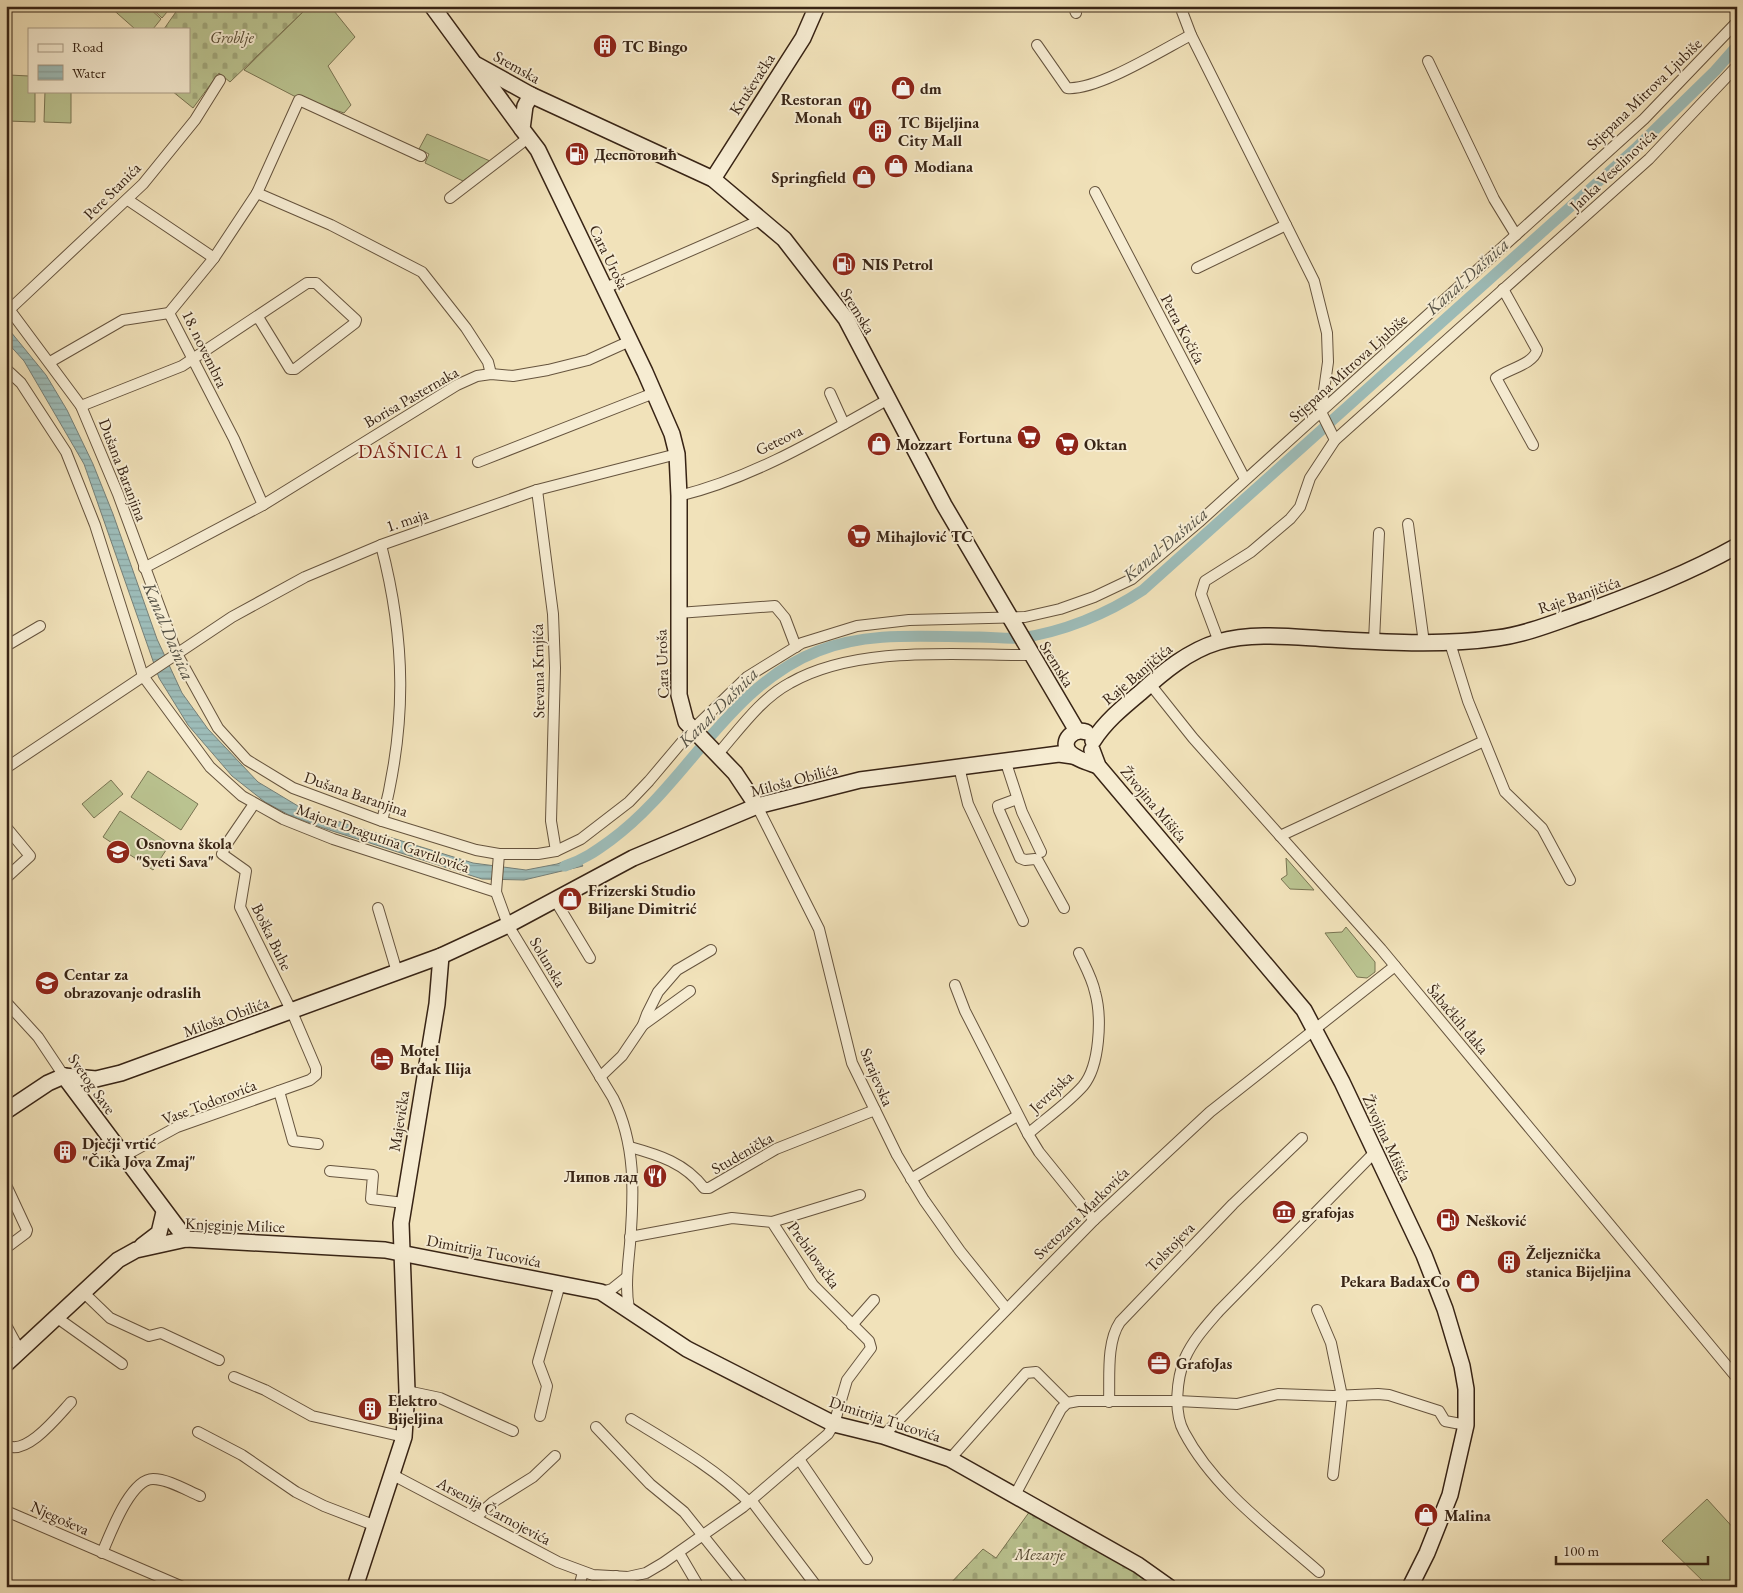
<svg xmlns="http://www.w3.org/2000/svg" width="1743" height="1593" font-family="'EB Garamond',serif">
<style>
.grass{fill:#bac390;stroke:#797452}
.cemetery{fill:url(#cemetery-stones);stroke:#797452}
.water{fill:url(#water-rules);stroke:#757f77}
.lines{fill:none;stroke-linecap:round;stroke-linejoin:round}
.canal{stroke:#9dbcb8;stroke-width:11}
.street-casing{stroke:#66543e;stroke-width:12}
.secondary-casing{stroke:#382415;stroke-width:18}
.street{stroke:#f6ecd2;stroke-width:10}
.secondary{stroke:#f6ecd2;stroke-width:15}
.labels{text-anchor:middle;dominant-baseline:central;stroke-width:4;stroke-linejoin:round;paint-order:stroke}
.park-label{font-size:16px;font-style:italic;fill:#584c34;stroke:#f6ecd2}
.poi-label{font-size:16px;font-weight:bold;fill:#382415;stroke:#f6ecd2;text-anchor:start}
.street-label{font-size:16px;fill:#382415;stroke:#f6ecd2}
.water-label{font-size:18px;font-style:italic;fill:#565246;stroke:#f6ecd2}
.quarter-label{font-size:19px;letter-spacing:1px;fill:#7a1f14;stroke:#f6ecd2}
</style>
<defs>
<pattern id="cemetery-stones" width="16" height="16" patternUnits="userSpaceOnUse" patternTransform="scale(1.25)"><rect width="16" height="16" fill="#bac390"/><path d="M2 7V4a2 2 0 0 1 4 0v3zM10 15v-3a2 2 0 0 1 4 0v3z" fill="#a1a77b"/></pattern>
<pattern id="water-rules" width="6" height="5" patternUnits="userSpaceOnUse" patternTransform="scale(1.25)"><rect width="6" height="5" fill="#9dbcb8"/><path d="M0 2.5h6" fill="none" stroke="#88a19d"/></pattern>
</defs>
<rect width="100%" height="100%" fill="#f1e2ba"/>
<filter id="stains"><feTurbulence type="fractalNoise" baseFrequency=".004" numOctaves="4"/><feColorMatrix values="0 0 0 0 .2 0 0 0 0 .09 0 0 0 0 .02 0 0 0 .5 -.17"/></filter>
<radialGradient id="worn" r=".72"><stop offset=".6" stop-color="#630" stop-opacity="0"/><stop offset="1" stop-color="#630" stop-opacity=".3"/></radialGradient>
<g class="grass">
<path d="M109 6H147L161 19 153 29H135Z"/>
<path d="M149 6H172L162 18Z"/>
<path d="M309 6H330L355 37 328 66 351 105 344 113 294 96 244 70Z"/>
<path d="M9 75 29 76V91H35V122L8 121Z"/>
<path d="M45 91H71V123L44 122Z"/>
<path d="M427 134 490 161 463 181 425 163 429 154 419 149Z"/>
<path d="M148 771 198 804 181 830 131 797Z"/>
<path d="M111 780 123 794 94 818 82 804Z"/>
<path d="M120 811 170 844 153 870 103 837Z"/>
<path d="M1286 858 1314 890 1290 889 1281 879 1287 875Z"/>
<path d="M1346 927 1375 962V972L1367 978 1357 977 1325 933 1342 932Z"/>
<path d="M1707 1499 1737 1532V1587H1709L1662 1541Z"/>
</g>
<g class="cemetery">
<path d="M180 6H309L230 82 219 73 193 108 172 91H189V29H164Z"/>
<path d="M1030 1511 1122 1562 1157 1587H947L983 1549 996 1558Z"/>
</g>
<path class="water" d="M6 326 46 375 67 410 93 464 113 514 157 639 182 693 208 729 258 782 308 812 473 863 526 870 557 864 577 857 583 866 524 880 482 879 323 828 289 815 265 802 232 776 188 725 159 678 84 464 24 361 6 341Z"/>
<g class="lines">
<path class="canal" d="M565 866C583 860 596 851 611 840 686 785 728 686 818 651 869 631 925 637 979 637 992 637 1007 639 1020 638 1063 632 1107 614 1143 590L1637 147 1715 71 1737 46"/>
<g class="street-casing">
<g id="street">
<path d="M1073 6 1076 13"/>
<path d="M1180 6 1191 35 1314 281 1327 333 1328 362 1321 412 1335 440"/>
<path d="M1037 45 1067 88C1097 91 1162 50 1191 35"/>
<path d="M1428 61 1494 199 1516 235"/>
<path d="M1095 192 1245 479"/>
<path d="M257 193 299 100 421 156"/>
<path d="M450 198 528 138"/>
<path d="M128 200 214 258"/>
<path d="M1197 268 1286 225"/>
<path d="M605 288 763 219"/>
<path d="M1503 289 1537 350C1533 365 1507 369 1496 378L1533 445"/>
<path d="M6 305 81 406 118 494 177 654 218 728 247 760 293 788 382 821 476 850 499 854H538L556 851 581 839 629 802 649 781 692 730 747 677 802 643 857 626 909 620 1025 617 1060 609 1094 597 1132 579 1199 522 1644 119 1737 22"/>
<path d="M10 309 143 184 195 120 220 80"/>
<path d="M50 362 123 320 169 313"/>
<path d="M6 369 21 383 66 452 95 525 143 676 210 767 242 796 283 819 333 839 496 892"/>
<path d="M830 393 844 424"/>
<path d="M81 406 182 366 307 283H316L356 320 355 323 295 369H290L258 317"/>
<path d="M478 462 654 393"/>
<path d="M537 490 553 614 555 668 551 821 556 851"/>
<path d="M679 496C753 478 821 437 887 400"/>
<path d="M263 505 234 439 169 313 214 258 257 193 331 225 422 272 466 328 488 362 491 374"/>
<path d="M1408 524 1424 643"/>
<path d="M381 545C406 641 407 724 382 821"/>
<path d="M144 568 263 505 457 385 477 376 491 374 513 376 548 370 588 360 630 341"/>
<path d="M678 613 775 606 785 618 796 647"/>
<path d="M1374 641 1379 533"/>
<path d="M1219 642 1201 594 1205 581 1251 552 1290 519 1300 507 1310 478 1335 440 1649 159 1737 66"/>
<path d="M1450 643 1468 701 1505 792 1542 828 1570 880"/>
<path d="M6 646 40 626"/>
<path d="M1150 684 1193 738 1381 949 1737 1378"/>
<path d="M717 755C739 730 760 699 790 683 857 645 956 655 1030 655"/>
<path d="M1006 763 1022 812 1041 852"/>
<path d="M959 767 968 804 1023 921"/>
<path d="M6 768 232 617 305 577 381 545 537 490 677 454"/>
<path d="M1017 799 998 806 999 810 1020 858 1025 860 1035 859 1038 861 1064 908"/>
<path d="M757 806 819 929 852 1063 897 1155 924 1200 960 1251 1006 1308"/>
<path d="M6 827 30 856 6 878"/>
<path d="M1280 836 1484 741"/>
<path d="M499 854 496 892 508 925 613 1098C636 1144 634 1193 630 1244 628 1265 625 1288 629 1309"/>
<path d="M555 900 590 958"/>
<path d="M378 908 397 972"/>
<path d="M955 985 965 1011 1028 1134 1039 1152 1094 1220"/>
<path d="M6 1002 38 1037 64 1076"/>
<path d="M643 1025 690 991"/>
<path d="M600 1077 622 1056 643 1025 647 1014 658 992 677 970 711 950"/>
<path d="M279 1091 293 1141 318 1144"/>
<path d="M1028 1134C1045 1119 1067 1104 1083 1086 1100 1066 1102 1017 1095 992 1092 978 1085 966 1079 953"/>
<path d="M630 1147C659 1155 685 1163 704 1188H709L776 1149 875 1110"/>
<path d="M124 1156 177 1127 310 1080 316 1075V1068L292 1012 240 907 246 871 222 854 226 845 254 804"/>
<path d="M330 1171 373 1175 371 1199 404 1203"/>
<path d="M911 1179 1017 1116"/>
<path d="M6 1185 27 1230 26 1233 6 1248"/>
<path d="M772 1222 860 1195"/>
<path d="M83 1292 110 1318 149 1336 161 1333 219 1360"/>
<path d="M601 1292 612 1289 627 1277"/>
<path d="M1317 1310 1331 1343 1342 1396 1333 1475"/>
<path d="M56 1317 122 1364"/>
<path d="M6 1325 20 1351"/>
<path d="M852 1325 874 1300"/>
<path d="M234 1377 265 1390 312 1416 404 1437"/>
<path d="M407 1391 440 1398 513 1431"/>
<path d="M1109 1402C1110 1377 1106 1343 1120 1322L1233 1204 1302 1138"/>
<path d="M540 1416 547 1386 538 1362 560 1284"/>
<path d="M631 1419C672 1444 715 1468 749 1502"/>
<path d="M596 1427 650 1484 684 1512 744 1587"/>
<path d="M198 1432 242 1455 296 1492 324 1506 376 1526"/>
<path d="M883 1436 1094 1220 1210 1112 1395 966"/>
<path d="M6 1445C26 1457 58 1416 71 1402"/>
<path d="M799 1459 867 1559"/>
<path d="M950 1459 1026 1373 1036 1372 1067 1403"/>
<path d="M393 1475 558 1562 593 1575 628 1577 646 1573 663 1563 743 1507 828 1434 834 1424 847 1380 871 1348 869 1341 813 1285 772 1222 732 1218 630 1237"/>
<path d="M1015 1495 1061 1409 1067 1403 1078 1401H1178L1237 1404 1278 1394 1333 1396 1378 1394 1389 1395 1439 1411 1445 1421 1466 1425"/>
<path d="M751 1500 817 1587"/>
<path d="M6 1511 183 1587"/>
<path d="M475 1518 493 1502 533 1477 555 1456"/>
<path d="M102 1553C110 1535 130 1479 153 1479 168 1479 186 1490 200 1496"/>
<path d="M679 1553 699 1587"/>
<path d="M1319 1572C1271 1530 1214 1489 1184 1432 1173 1412 1177 1378 1185 1358 1193 1340 1206 1326 1219 1311L1375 1152"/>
<path d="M616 1576 618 1587"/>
<path d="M579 1587 583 1572"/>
</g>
</g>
<g class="secondary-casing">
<g id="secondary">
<path d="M432 6 522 129"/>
<path d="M477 65 531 95 713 179 784 239 846 319 944 505 1077 731"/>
<path d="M531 95 525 106 522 129 538 150 645 372 672 434 677 454 679 496V695L686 722 735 773 757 806"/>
<path d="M713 179 803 38 817 6"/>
<path d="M1086 732C1074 728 1060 740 1069 752 1075 759 1090 763 1098 766"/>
<path d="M1093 741C1105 722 1122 708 1140 693 1163 672 1188 651 1218 642 1253 632 1292 637 1328 639 1384 642 1441 646 1497 638 1528 634 1558 621 1588 611 1639 592 1689 573 1737 546"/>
<path d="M1092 750 1098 766 1304 1010 1342 1082 1424 1255 1445 1309 1462 1366 1466 1389V1425L1450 1495 1427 1553 1410 1587"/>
<path d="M64 1076 96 1079 121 1073 441 956 508 925 633 858 757 806 860 780 1059 754 1073 756"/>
<path d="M64 1076 186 1239"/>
<path d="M6 1111 48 1083 64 1076"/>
<path d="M142 1246 159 1233 164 1212"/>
<path d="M6 1364 118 1260 136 1250 186 1239 385 1250 601 1292 687 1349 834 1424 883 1436 950 1459 1138 1565 1169 1587"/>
<path d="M355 1587 404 1437 407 1391 401 1223 437 1004 441 956"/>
</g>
</g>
<use href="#street" class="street"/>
<use href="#secondary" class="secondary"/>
</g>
<defs>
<g id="building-disc" transform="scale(1.25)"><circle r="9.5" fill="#8f2418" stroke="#f6ecd2"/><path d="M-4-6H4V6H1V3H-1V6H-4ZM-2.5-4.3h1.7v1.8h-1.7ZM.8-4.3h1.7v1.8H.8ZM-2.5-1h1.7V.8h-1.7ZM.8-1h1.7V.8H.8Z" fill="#fff"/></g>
<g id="shop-disc" transform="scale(1.25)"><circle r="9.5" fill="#8f2418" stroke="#f6ecd2"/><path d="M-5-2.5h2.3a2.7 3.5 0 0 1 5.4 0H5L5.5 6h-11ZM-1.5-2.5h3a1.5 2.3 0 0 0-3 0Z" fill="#fff"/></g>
<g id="restaurant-disc" transform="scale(1.25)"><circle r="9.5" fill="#8f2418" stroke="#f6ecd2"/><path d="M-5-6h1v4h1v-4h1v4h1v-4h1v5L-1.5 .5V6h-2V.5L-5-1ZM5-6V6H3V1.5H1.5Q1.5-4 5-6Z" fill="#fff"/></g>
<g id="fuel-disc" transform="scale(1.25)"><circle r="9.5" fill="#8f2418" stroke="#f6ecd2"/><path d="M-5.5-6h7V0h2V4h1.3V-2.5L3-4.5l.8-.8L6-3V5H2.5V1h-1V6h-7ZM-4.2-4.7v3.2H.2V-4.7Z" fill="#fff"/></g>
<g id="supermarket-disc" transform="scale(1.25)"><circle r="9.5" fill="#8f2418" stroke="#f6ecd2"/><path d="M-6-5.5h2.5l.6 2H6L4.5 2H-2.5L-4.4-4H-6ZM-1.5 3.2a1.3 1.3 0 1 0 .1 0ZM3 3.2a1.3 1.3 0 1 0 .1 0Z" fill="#fff"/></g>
<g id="school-disc" transform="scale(1.25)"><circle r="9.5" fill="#8f2418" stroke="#f6ecd2"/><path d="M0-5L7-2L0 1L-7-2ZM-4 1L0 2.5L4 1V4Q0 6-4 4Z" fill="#fff"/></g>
<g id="hotel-disc" transform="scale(1.25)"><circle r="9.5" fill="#8f2418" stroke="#f6ecd2"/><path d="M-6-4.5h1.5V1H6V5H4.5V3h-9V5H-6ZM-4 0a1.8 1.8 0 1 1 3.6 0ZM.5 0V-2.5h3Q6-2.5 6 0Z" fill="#fff"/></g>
<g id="museum-disc" transform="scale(1.25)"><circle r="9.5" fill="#8f2418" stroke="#f6ecd2"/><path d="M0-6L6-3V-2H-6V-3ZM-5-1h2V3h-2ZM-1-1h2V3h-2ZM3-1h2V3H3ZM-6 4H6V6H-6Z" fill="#fff"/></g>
<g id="office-disc" transform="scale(1.25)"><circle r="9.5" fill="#8f2418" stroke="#f6ecd2"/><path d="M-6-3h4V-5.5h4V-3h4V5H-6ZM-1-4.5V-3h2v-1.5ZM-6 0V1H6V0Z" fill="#fff"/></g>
</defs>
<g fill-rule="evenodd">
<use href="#building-disc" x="605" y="46"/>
<use href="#shop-disc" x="903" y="88"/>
<use href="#restaurant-disc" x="860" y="108"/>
<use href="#building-disc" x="880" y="131"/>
<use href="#fuel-disc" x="577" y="154"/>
<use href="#shop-disc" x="896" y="166"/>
<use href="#shop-disc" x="864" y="177"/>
<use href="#fuel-disc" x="844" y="264"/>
<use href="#supermarket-disc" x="1029" y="437"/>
<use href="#shop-disc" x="879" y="444"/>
<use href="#supermarket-disc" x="1067" y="444"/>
<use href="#supermarket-disc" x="859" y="536"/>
<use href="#school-disc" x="118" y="852"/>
<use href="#shop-disc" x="570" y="899"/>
<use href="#school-disc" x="47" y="983"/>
<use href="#hotel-disc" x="382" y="1059"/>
<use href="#building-disc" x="65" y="1152"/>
<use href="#restaurant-disc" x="655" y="1176"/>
<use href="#museum-disc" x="1284" y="1212"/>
<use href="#fuel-disc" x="1448" y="1220"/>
<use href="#building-disc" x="1509" y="1262"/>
<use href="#shop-disc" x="1468" y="1281"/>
<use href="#office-disc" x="1159" y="1363"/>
<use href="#building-disc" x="370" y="1409"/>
<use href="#shop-disc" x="1426" y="1515"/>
</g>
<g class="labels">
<g class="park-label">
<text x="232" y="37">Groblje</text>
<text x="1040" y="1554">Mezarje</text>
</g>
<g class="poi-label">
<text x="622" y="46">TC Bingo</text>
<text x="920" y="88">dm</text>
<text x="842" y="99" text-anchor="end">Restoran<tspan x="842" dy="18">Monah</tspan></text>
<text x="898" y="122">TC Bijeljina<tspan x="898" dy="18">City Mall</tspan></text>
<text x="594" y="154">Деспотовић</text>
<text x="914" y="166">Modiana</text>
<text x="846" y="177" text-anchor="end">Springfield</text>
<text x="862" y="264">NIS Petrol</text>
<text x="1012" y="437" text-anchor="end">Fortuna</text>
<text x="896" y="444">Mozzart</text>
<text x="1084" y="444">Oktan</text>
<text x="876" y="536">Mihajlović TC</text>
<text x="136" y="843">Osnovna škola<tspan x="136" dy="18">"Sveti Sava"</tspan></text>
<text x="588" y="890">Frizerski Studio<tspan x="588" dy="18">Biljane Dimitrić</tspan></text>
<text x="64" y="974">Centar za<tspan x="64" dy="18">obrazovanje odraslih</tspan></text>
<text x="400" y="1050">Motel<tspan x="400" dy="18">Brđak Ilija</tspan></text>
<text x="82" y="1143">Dječji vrtić<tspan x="82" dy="18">"Čika Jova Zmaj"</tspan></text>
<text x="638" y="1176" text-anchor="end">Липов лад</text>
<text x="1302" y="1212">grafojas</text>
<text x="1466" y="1220">Nešković</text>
<text x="1526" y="1253">Željeznička<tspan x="1526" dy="18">stanica Bijeljina</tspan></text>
<text x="1450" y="1281" text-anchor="end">Pekara BadaxCo</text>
<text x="1176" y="1363">GrafoJas</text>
<text x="388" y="1400">Elektro<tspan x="388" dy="18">Bijeljina</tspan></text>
<text x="1444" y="1515">Malina</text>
</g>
<g class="street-label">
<text transform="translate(517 67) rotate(29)">Sremska</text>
<text transform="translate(752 84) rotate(-57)">Kruševačka</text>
<text transform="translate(1644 94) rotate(-44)">Stjepana Mitrova Ljubiše</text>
<text transform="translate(1613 170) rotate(-43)">Janka Veselinovića</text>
<text transform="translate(112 191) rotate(-45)">Pere Stanića</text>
<text transform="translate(609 257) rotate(64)">Cara Uroša</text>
<text transform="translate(858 311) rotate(58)">Sremska</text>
<text transform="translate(1183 329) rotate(62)">Petra Kočića</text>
<text transform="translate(205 349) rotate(64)">18. novembra</text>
<text transform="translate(1348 368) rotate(-42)">Stjepana Mitrova Ljubiše</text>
<text transform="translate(411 397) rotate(-30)">Borisa Pasternaka</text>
<text transform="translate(779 440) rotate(-26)">Geteova</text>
<text transform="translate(123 470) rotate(69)">Dušana Baranjina</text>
<text transform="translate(407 520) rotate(-18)">1. maja</text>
<text transform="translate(1579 595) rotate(-19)">Raje Banjičića</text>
<text transform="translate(662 664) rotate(-92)">Cara Uroša</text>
<text transform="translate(1057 664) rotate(58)">Sremska</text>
<text transform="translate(538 671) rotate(-91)">Stevana Krnjića</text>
<text transform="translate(1137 674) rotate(-40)">Raje Banjičića</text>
<text transform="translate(794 780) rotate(-15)">Miloša Obilića</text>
<text transform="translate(356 794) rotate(19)">Dušana Baranjina</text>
<text transform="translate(1154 804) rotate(50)">Živojina Mišića</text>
<text transform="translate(383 838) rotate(19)">Majora Dragutina Gavrilovića</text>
<text transform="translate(272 937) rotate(64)">Boška Buhe</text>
<text transform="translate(548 962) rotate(59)">Solunska</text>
<text transform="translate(226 1017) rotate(-20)">Miloša Obilića</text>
<text transform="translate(1458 1019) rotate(50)">Šabačkih đaka</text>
<text transform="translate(877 1077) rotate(67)">Sarajevska</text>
<text transform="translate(92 1084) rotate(55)">Svetog Save</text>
<text transform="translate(1051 1092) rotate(-43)">Jevrejska</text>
<text transform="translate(209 1102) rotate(-21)">Vase Todorovića</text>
<text transform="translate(399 1121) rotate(-81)">Majevička</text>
<text transform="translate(1387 1138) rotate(65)">Živojina Mišića</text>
<text transform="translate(742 1153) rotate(-30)">Studenička</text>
<text transform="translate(1081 1213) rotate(-44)">Svetozara Markovića</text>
<text transform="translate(235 1225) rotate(2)">Knjeginje Milice</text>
<text transform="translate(1170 1247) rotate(-46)">Tolstojeva</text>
<text transform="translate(484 1251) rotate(11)">Dimitrija Tucovića</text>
<text transform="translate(814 1255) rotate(54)">Prebilovačka</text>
<text transform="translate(885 1419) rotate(18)">Dimitrija Tucovića</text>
<text transform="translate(494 1511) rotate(28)">Arsenija Čarnojevića</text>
<text transform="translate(60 1518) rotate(24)">Njegoševa</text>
</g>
<g class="water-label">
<text transform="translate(1467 276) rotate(-42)">Kanal Dašnica</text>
<text transform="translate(1165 544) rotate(-40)">Kanal Dašnica</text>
<text transform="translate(169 631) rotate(67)">Kanal Dašnica</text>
<text transform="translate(718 707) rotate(-45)">Kanal Dašnica</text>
</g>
<g class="quarter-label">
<text x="411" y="451">DAŠNICA 1</text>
</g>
</g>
<rect width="1743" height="1593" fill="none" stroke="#f1e2ba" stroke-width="25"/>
<rect x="8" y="8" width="1728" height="1578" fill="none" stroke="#382415" stroke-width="2.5"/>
<rect x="12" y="12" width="1718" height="1568" fill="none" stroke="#382415"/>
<rect x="28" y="28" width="162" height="65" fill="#f6ecd2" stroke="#aa9c86"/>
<rect x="38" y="44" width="25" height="8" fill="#f6ecd2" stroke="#aa9c86"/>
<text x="72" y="52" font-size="15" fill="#382415">Road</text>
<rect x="38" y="65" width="25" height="15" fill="url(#water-rules)" stroke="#aa9c86"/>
<text x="72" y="78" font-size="15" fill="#382415">Water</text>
<path d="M1556 1556v8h152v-8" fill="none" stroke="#382415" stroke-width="2.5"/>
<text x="1563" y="1556" font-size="15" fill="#382415" stroke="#f6ecd2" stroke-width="4" paint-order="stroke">100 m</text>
<rect width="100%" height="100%" filter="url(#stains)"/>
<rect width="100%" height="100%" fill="url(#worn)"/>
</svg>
